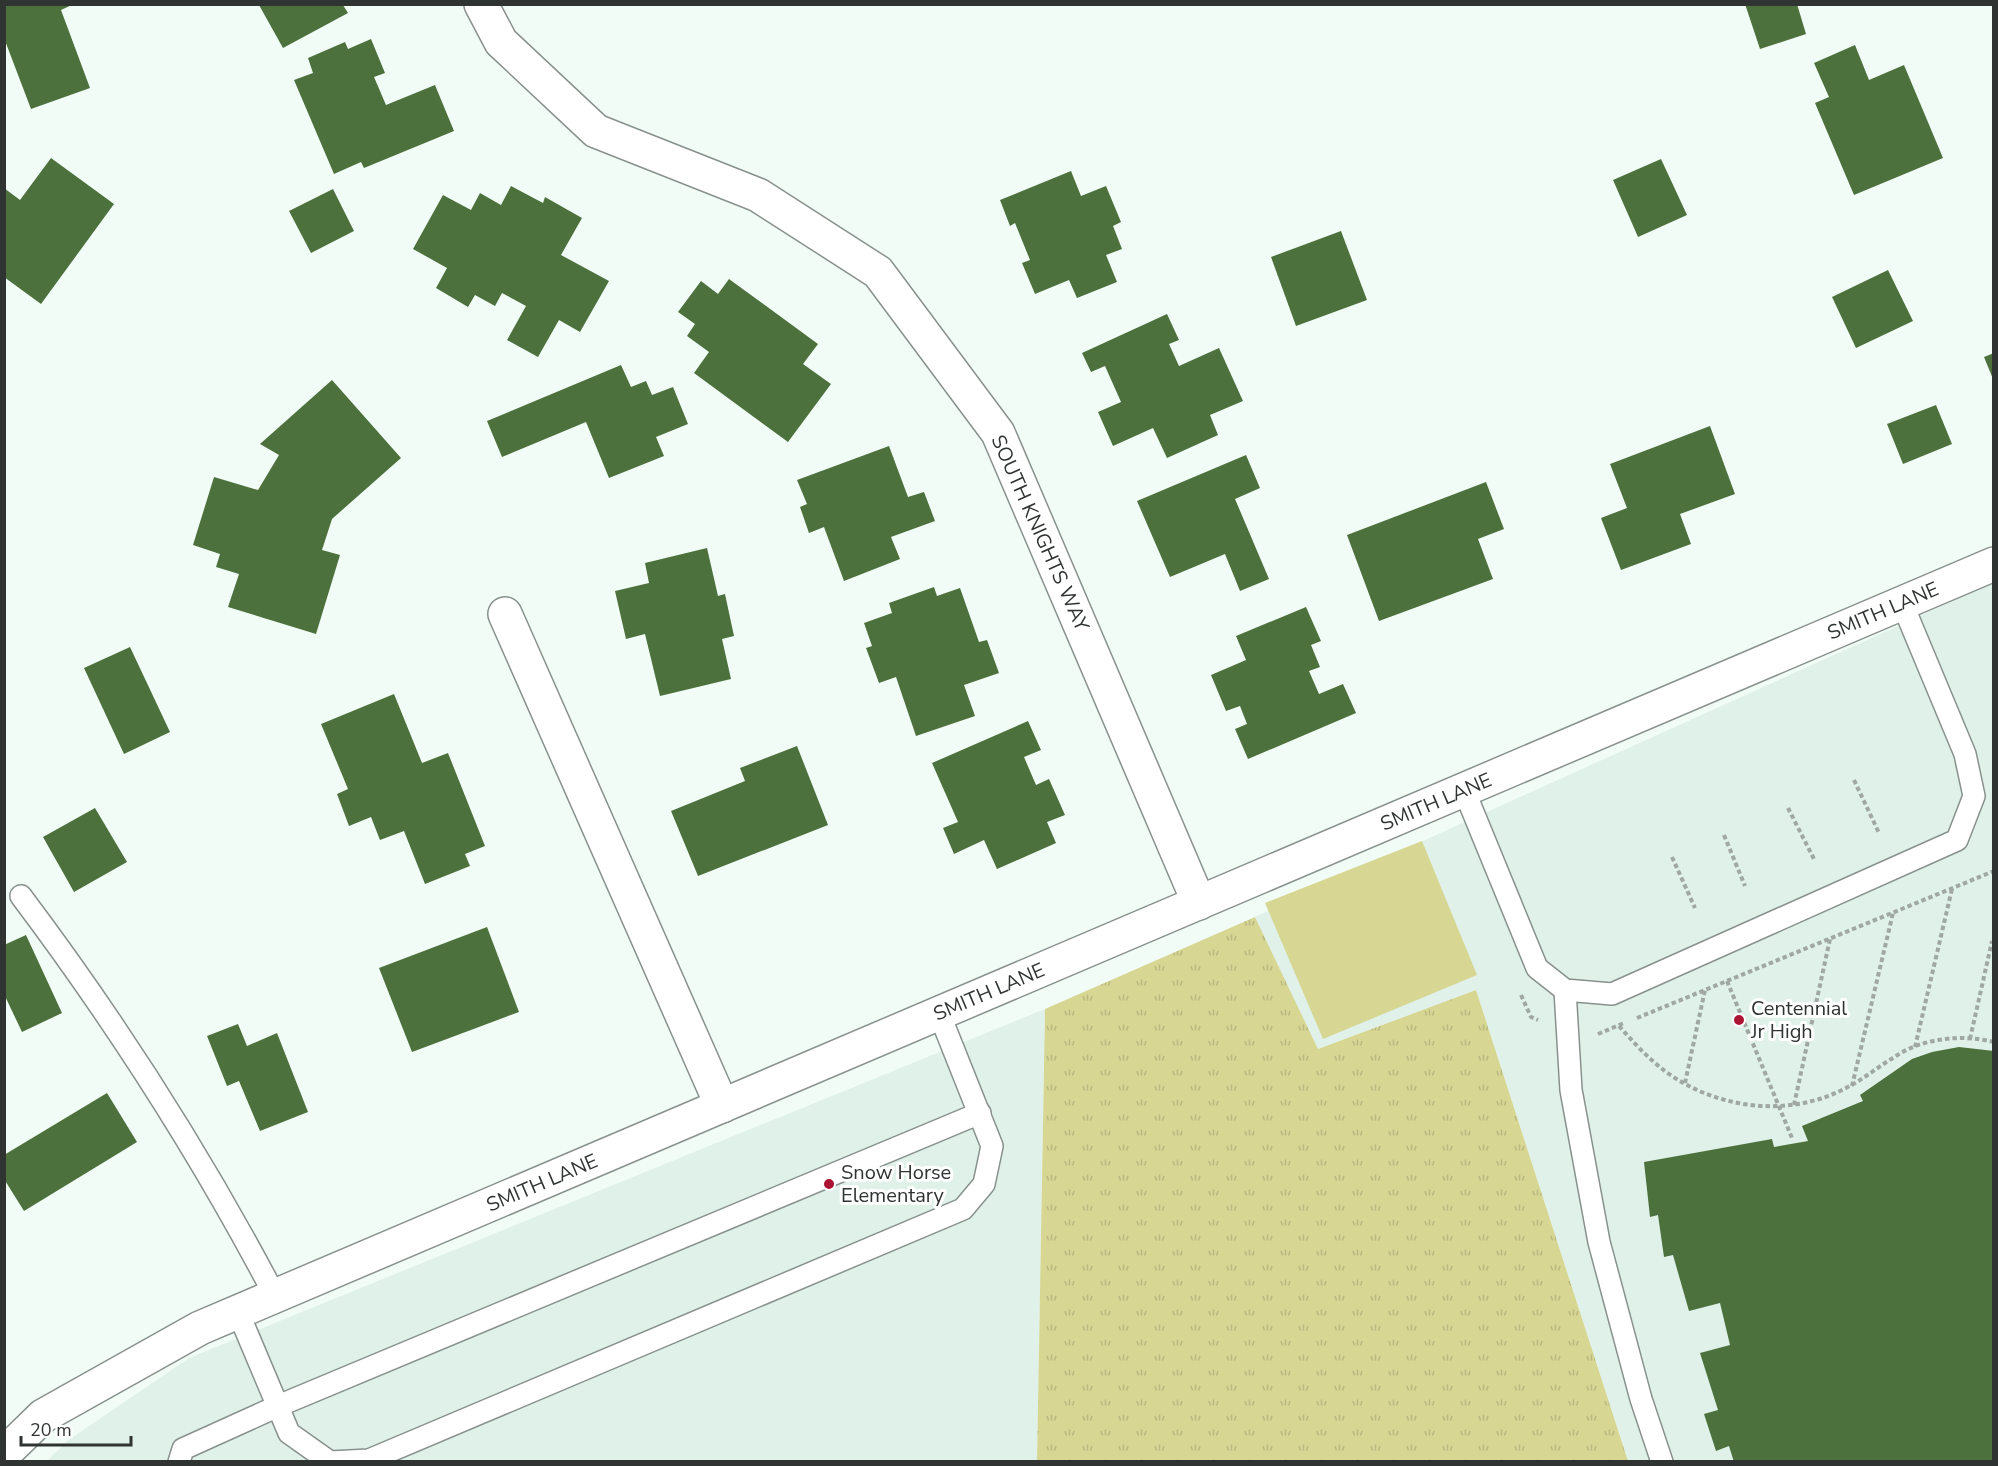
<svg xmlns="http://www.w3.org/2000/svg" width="1998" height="1466" font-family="'Nunito Sans',sans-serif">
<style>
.built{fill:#dff1e9}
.grass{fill:url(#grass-tufts)}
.garden{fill:#d7d693}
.building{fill:#4d713d}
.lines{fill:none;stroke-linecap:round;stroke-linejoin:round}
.lane-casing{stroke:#88918d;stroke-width:24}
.street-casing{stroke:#88918d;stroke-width:36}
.secondary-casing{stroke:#88918d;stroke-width:36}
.path{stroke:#a0a8a4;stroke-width:4;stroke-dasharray:4.5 3;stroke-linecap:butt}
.lane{stroke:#fff;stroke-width:21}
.street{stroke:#fff;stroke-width:33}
.secondary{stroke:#fff;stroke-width:33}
.poi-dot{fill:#ab1533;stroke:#fff;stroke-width:2}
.labels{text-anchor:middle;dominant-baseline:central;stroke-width:6;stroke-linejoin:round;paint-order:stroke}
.street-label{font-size:20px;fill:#2f3331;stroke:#fff}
.poi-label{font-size:20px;fill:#2f3331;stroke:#fff;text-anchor:start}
</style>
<defs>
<pattern id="grass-tufts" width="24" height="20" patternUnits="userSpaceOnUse" patternTransform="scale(1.5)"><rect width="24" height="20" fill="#d7d693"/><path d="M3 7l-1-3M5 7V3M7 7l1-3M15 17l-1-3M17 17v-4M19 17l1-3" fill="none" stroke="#b9b87f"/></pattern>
</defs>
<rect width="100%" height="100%" fill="#f2fcf7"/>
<g class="built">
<path d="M1993 583V1461H1628L1476 990 1318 1049 1255 917Z"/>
<path d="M1045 1009 1037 1461 46 1462 67 1441 189 1358Z"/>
</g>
<path class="grass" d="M1255 917 1318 1049 1476 990 1628 1461H1037L1045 1009Z"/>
<path class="garden" d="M1422 841 1477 975 1323 1039 1265 903Z"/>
<g class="building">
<path d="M4 4H74L61 10 90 88 31 109 4 38Z"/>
<path d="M1745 4H1797L1806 34 1760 49Z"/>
<path d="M259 5H343L348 13 283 48Z"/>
<path d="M371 39 385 73 374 77 386 105 435 85 454 131 364 168 361 162 334 174 294 80 313 73 308 58 345 42 348 49Z"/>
<path d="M1855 45 1869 80 1904 65 1943 158 1854 195 1815 103 1829 97 1814 63Z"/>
<path d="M51 158 114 204 41 304 4 277V188L20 200Z"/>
<path d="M1661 159 1687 215 1638 237 1613 180Z"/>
<path d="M1071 171 1081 196 1106 186 1121 222 1113 226 1122 249 1106 255 1117 282 1077 298 1069 280 1035 294 1022 263 1030 260 1015 223 1010 226 1000 200Z"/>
<path d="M511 186 543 203 545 197 582 218 561 255 609 281 580 332 559 320 538 357 507 340 526 306 502 293 495 306 475 295 468 307 436 288 447 268 413 249 443 195 471 210 480 193 501 205Z"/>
<path d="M333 189 354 231 311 253 289 211Z"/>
<path d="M1341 231 1367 300 1296 326 1271 257Z"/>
<path d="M1888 270 1913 321 1856 348 1832 297Z"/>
<path d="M729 279 818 344 803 364 831 384 788 442 694 373 709 352 687 336 695 324 678 312 701 281 718 294Z"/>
<path d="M1167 314 1179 340 1169 344 1179 366 1219 348 1243 401 1210 415 1218 435 1167 458 1153 428 1113 446 1098 412 1121 402 1105 366 1091 372 1082 353Z"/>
<path d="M1994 353V379H1993L1984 357Z"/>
<path d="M621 365 631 387 646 381 652 395 673 387 688 424 656 437 664 456 609 478 586 422 502 457 487 421Z"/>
<path d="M332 380 401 458 332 519 322 550 340 555 316 634 228 607 239 574 216 567 220 554 193 545 214 477 258 490 279 455 260 444Z"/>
<path d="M1936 405 1952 444 1903 464 1887 424Z"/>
<path d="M1710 426 1735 494 1680 514 1691 544 1621 570 1601 518 1627 508 1610 464Z"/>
<path d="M889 446 908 497 924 492 935 521 891 537 900 559 844 581 824 527 809 533 800 507 807 504 797 480Z"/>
<path d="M1246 455 1260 488 1235 499 1269 579 1240 591 1225 554 1170 577 1137 501Z"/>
<path d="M1486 482 1504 529 1478 539 1493 579 1379 621 1347 535Z"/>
<path d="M707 548 718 596 725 594 734 636 722 639 731 679 660 696 645 634 626 639 615 591 649 583 645 563Z"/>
<path d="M934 587 937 596 960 588 979 642 987 640 999 673 964 685 975 716 916 736 896 677 879 683 866 648 872 646 864 623 892 613 889 603Z"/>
<path d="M1306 607 1321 641 1311 645 1320 667 1309 671 1319 694 1343 684 1356 713 1248 759 1235 729 1247 724 1240 706 1226 711 1211 675 1246 660 1236 636Z"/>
<path d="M130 647 170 732 124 754 84 668Z"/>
<path d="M394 694 422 763 448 753 485 846 465 854 470 866 425 884 404 831 380 840 371 817 349 826 337 794 348 789 321 724Z"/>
<path d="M1028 721 1041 750 1024 757 1036 785 1049 779 1065 815 1047 822 1056 843 997 869 984 840 954 854 943 828 958 822 932 763Z"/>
<path d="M797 746 828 825 698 876 671 811 745 781 740 768Z"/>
<path d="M95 808 127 862 74 892 43 837Z"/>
<path d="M487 927 519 1012 412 1052 379 968Z"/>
<path d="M26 935 62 1013 22 1032 4 994V945Z"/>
<path d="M238 1024 247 1046 277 1033 308 1112 260 1131 239 1081 227 1086 207 1036Z"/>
<path d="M1959 1047 1994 1051V1462H1734L1729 1446 1716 1451 1704 1414 1718 1410 1700 1353 1730 1345 1720 1303 1689 1311 1673 1255 1664 1257 1658 1215 1650 1217 1644 1162 1772 1139 1774 1147 1808 1141 1802 1126 1863 1101 1860 1095 1912 1059 1932 1052Z"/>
<path d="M107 1093 137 1142 24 1211 4 1179V1155Z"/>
</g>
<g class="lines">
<g class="lane-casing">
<g id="lane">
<path d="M1464 790 1537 968 1565 990 1612 994 1957 840 1974 796 1965 754 1902 603"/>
<path d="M21 896C118 1025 200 1153 275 1296"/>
<path d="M1565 990 1571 1090 1599 1242 1641 1399 1662 1462"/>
<path d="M238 1312 289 1433 330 1462"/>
<path d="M179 1462 183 1449 278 1406 980 1113"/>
<path d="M330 1462 369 1460 963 1209 984 1184 992 1146 939 1013"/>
</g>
</g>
<g class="street-casing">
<g id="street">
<path d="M481 4 501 42 596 131 758 195 878 272 998 433 1199 903"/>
<path d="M505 614 722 1106"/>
</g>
</g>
<g class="secondary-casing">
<path id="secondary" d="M4 1454 43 1416 200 1328 1994 564"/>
</g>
<g class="path">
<path d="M1854 780 1879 833"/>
<path d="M1788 808 1814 859"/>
<path d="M1724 835 1745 886"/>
<path d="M1672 857 1695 908"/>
<path d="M1727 981 1792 1138"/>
<path d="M1521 995 1531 1017 1538 1020"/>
<path d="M1637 1018 1994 871"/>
<path d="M1619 1026C1635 1044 1651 1062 1672 1076 1723 1110 1791 1117 1846 1088 1864 1079 1879 1066 1896 1056 1923 1038 1962 1034 1994 1042"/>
<path d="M1598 1034 1624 1023"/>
<path d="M1970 1039 1992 941"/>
<path d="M1915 1047 1952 889"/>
<path d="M1685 1083 1705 990"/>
<path d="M1852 1086 1893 913"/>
<path d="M1794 1105 1830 939"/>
</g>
<use href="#lane" class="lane"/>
<use href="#street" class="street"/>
<use href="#secondary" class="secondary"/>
</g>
<g class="poi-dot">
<circle cx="1739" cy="1020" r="6"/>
<circle cx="829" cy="1184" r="6"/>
</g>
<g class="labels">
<g class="street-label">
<text transform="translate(1040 533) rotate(66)">SOUTH KNIGHTS WAY</text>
<text transform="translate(1883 611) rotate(-23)">SMITH LANE</text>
<text transform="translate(1436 802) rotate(-23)">SMITH LANE</text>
<text transform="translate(989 992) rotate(-23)">SMITH LANE</text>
<text transform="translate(542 1183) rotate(-23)">SMITH LANE</text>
</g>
<g class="poi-label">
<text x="1751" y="1008">Centennial<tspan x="1751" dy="23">Jr High</tspan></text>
<text x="841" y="1172">Snow Horse<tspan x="841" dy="23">Elementary</tspan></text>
</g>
</g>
<rect width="1998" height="1466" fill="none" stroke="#2f3331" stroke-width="12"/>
<path d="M21 1436v9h110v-9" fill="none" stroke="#2f3331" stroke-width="3"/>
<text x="30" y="1436" font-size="18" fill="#2f3331" stroke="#ffffff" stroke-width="4.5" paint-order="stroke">20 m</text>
</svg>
